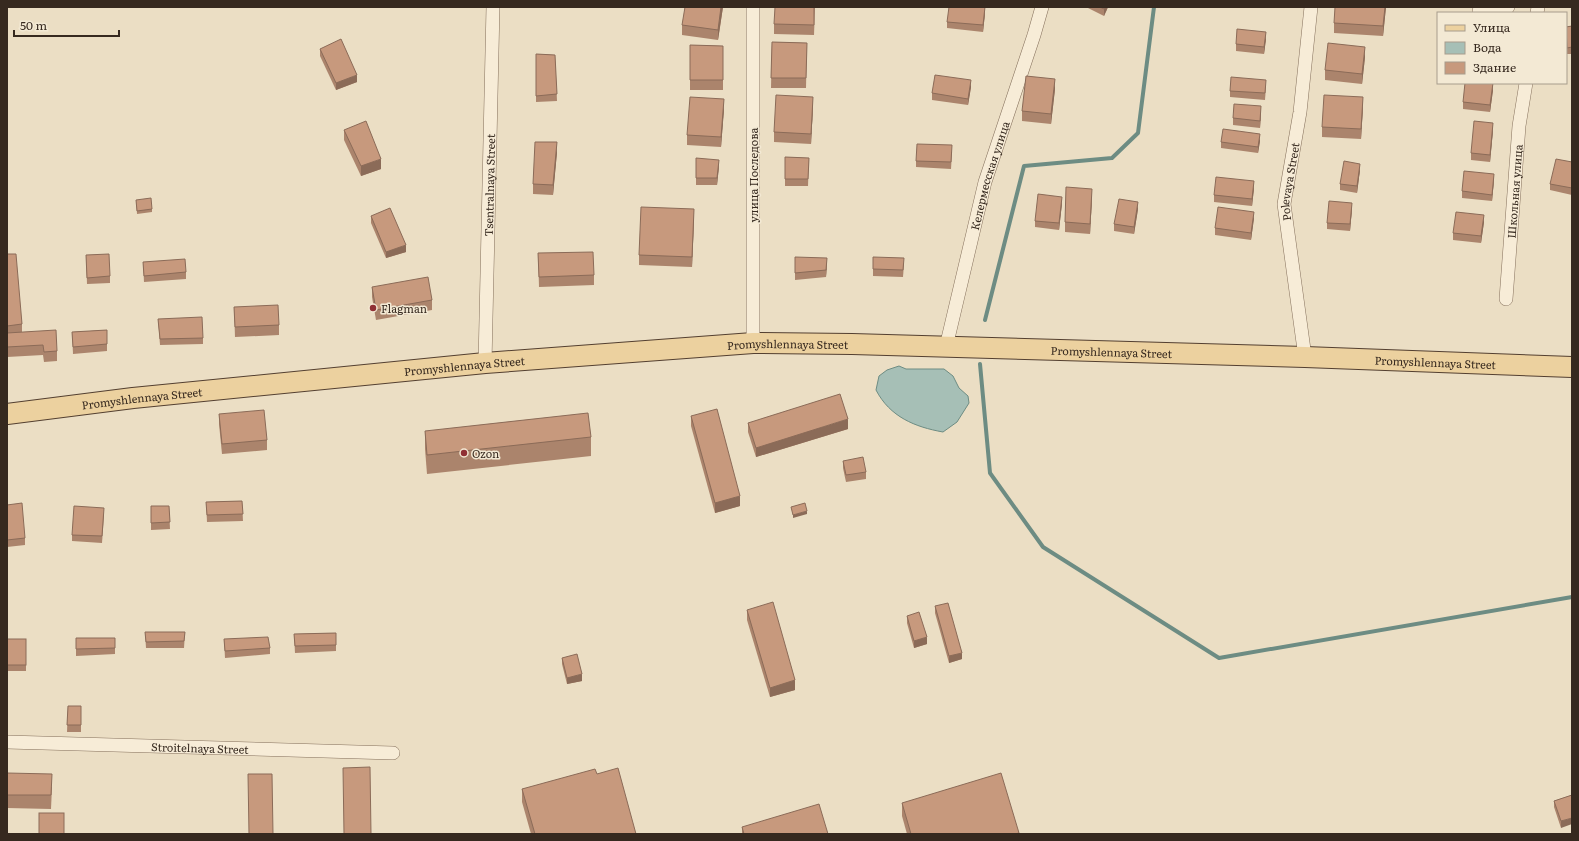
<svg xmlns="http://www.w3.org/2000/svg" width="1579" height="841" font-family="Literata,serif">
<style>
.water{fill:#a6bfb6;stroke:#6d8c83}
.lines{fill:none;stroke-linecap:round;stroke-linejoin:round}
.stream{stroke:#6d8c83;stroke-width:4}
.street-casing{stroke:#85705c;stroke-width:14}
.primary-casing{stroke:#533f30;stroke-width:22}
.street{stroke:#f7ecd7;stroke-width:13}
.primary{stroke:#ecd19f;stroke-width:20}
.wall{fill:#ab846c}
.shaded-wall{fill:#8b6b58}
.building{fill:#c7997d;stroke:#8b6b58}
.poi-dot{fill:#903034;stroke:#f3e9d4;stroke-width:1.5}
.labels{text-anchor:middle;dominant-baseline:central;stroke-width:3;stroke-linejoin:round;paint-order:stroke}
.street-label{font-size:11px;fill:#36291f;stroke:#f3e9d4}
.poi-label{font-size:11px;fill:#36291f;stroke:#f3e9d4;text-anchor:start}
</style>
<rect width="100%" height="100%" fill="#ebdec4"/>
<path class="water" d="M899 366 906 369H944L953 376 959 388 968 396 969 403 957 422 943 432C915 427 890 417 876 390L879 376 887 370Z"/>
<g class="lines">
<g class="stream">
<path d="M985 320 1024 166 1112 158 1138 133 1154 7"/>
<path d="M980 364 990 473 1043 547 1219 658 1572 597"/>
</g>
<g class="street-casing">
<g id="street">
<path d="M1479 11 1508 7"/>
<path d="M1537 13 1538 7"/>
<path id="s1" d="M1506 299 1519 126 1526 83"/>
<path d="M753 343V7"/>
<path id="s2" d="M946 347 985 182 1034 35 1042 7"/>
<path id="s3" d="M1305 357 1284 204 1300 112 1311 7"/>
<path id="s4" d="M485 363 493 7"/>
<path id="s5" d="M7 742 393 753"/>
</g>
</g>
<g class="primary-casing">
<g id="primary">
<path id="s6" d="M7 414 133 398 485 363 753 343 852 344 1305 357 1572 367"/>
</g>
</g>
<use href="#street" class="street"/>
<use href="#primary" class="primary"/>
</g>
<g class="wall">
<path d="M723 7 718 40 682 35V25Z"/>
<path d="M815 7 814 35 774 34V24Z"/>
<path d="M1086 7H1108L1104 16Z"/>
<path d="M1386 7 1383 36 1334 33V23Z"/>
<path d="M985 13 983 32 947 28V22Z"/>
<path d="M1572 26V54H1567L1566 27Z"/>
<path d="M1266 39 1264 54 1236 51V44Z"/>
<path d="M772 42 807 43 806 88H771Z"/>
<path d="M690 45 723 46V90H690Z"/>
<path d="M320 49 357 82 336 90 320 56Z"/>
<path d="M536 54 555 55 557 101 536 102Z"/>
<path d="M1365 57 1362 84 1325 80V70Z"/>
<path d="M1266 86 1265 100 1230 97V91Z"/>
<path d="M971 87 968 105 932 100V93Z"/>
<path d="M1055 89 1051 124 1022 121V111Z"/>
<path d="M1493 90 1490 112 1463 109V102Z"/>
<path d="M813 107 811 144 774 142V132Z"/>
<path d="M1363 107 1361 139 1322 137V127Z"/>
<path d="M724 109 721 147 687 145V135Z"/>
<path d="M1261 113 1260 128 1233 125V118Z"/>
<path d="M344 130 381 169 361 176 344 140Z"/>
<path d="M1493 130 1490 162 1471 160V153Z"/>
<path d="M1260 141 1258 153 1221 148V142Z"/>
<path d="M557 152 553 195 533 194V184Z"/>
<path d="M952 152 951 169 916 167V161Z"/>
<path d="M785 157 809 158 808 186H785Z"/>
<path d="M696 158 719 166 717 185H696Z"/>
<path d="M1572 162V195L1550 190V184Z"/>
<path d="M1360 170 1357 193 1340 190V184Z"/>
<path d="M1494 180 1492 201 1462 198V191Z"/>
<path d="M1254 188 1252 206 1214 202V195Z"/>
<path d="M1092 198 1090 234 1065 232V222Z"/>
<path d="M136 200 152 209V212L137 214Z"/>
<path d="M1062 203 1059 230 1035 227V221Z"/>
<path d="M1138 209 1134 234 1114 231V224Z"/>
<path d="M1352 209 1350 231 1327 229V223Z"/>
<path d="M371 216 406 252 386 258 371 223Z"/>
<path d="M1254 218 1251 240 1215 235V228Z"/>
<path d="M694 219 692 267 639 265V255Z"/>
<path d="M1484 222 1481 243 1453 240V233Z"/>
<path d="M538 253 594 275V285L539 287Z"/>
<path d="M7 254 22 324V332L57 351V361L44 362 43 355 7 357Z"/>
<path d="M86 255 110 276V283L87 284Z"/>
<path d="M795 257 827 264 826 277 795 280Z"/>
<path d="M873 257 904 264 903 277 873 276Z"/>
<path d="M143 262 186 272V279L144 282Z"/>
<path d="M372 287 432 300V310L376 320 372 297Z"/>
<path d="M234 307 279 325V335L235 337Z"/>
<path d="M158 319 203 338V344L160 345Z"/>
<path d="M107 330V351L73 354 72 332Z"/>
<path d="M219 414 267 440V450L222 454 219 424Z"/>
<path d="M691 416 740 506 715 513 691 426Z"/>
<path d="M748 423 848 429 756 457 748 432Z"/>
<path d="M425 431 591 437V456L427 474 425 449Z"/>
<path d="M843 461 866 472V479L846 482 843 468Z"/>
<path d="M242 501 243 521 207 522 206 502Z"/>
<path d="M7 505 25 538V545L7 547Z"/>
<path d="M151 506H169L170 529 151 530Z"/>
<path d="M104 515 102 543 72 541V535Z"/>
<path d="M935 606 962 659 949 663 935 613Z"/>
<path d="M747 610 795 690 770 697 747 620Z"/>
<path d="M907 616 927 644 914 648 907 623Z"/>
<path d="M145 632H185L184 648H146Z"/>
<path d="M336 633V651L295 653 294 634Z"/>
<path d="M115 638V654L76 656V649Z"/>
<rect x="7" y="639" width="19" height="32"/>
<path d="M224 639 270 648V654L225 658Z"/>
<path d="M562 658 582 681 567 684 562 664Z"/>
<path d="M68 706H81V732H67Z"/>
<path d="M7 773 52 787 51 809 7 808Z"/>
<path d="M597 774 636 834H531L522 802V789Z"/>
<path d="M1572 795 1561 828 1554 807V801Z"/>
<path d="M902 803 1019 834H907L902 816Z"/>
<path d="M742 827 828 834H742Z"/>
</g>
<g class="shaded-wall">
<path d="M721 7H723L718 40V30Z"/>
<path d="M985 7V13L983 32V25Z"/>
<path d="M1105 7H1108L1104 16V9Z"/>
<path d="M1385 7H1386L1383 36V26Z"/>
<path d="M1266 32V39L1264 54V47Z"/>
<path d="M1365 47V57L1362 84V74Z"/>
<path d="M357 75V82L336 90V83Z"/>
<path d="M1055 79V89L1051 124V114Z"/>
<path d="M971 80V87L968 105V99Z"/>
<path d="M1493 83V90L1490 112V105Z"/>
<path d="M813 97V107L811 144V134Z"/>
<path d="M1363 97V107L1361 139V129Z"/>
<path d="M724 99V109L721 147V137Z"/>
<path d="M1261 106V113L1260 128V121Z"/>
<path d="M1493 123V130L1490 162V155Z"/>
<path d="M1260 134V141L1258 153V147Z"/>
<path d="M557 142V152L553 195V185Z"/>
<path d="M381 159V169L361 176V166Z"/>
<path d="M719 160V166L717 185V178Z"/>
<path d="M1360 164V170L1357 193V186Z"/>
<path d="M1494 174V180L1492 201V195Z"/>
<path d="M1254 181V188L1252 206V199Z"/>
<path d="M1092 189V198L1090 234V224Z"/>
<path d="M1062 197V203L1059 230V223Z"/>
<path d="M1138 202V209L1134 234V227Z"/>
<path d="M1352 203V209L1350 231V224Z"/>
<path d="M694 209V219L692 267V257Z"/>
<path d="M1254 212V218L1251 240V233Z"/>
<path d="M1484 215V222L1481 243V236Z"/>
<path d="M406 245V252L386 258V252Z"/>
<path d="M827 258V264L826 277V270Z"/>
<path d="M848 419V429L756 457V448Z"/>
<path d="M740 496V506L715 513V503Z"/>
<path d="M807 511V514L793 518V515Z"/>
<path d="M927 637V644L914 648V641Z"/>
<path d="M962 653V659L949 663V656Z"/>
<path d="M582 674V681L567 684V678Z"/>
<path d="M795 680V690L770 697V688Z"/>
<path d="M1572 818V824L1561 828V821Z"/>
</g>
<g class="building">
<path d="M685 7H721L718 30 682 25Z"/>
<path d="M775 7H814V25L774 24Z"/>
<path d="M949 7H985L983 25 947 22Z"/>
<path d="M1100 7H1105L1104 9Z"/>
<path d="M1335 7H1385L1383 26 1334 23Z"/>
<path d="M1572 26V47L1567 48 1566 27Z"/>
<path d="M1237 29 1266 32 1264 47 1236 44Z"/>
<path d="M341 39 357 75 336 83 320 49Z"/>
<path d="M772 42 807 43 806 78H771Z"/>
<path d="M1328 43 1365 47 1362 74 1325 70Z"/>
<path d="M690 45 723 46V80H690Z"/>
<path d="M536 54 555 55 557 94 536 96Z"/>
<path d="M935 75 971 80 968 99 932 93Z"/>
<path d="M1026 76 1055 79 1051 114 1022 111Z"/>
<path d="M1231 77 1266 80 1265 93 1230 91Z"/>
<path d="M1465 83H1493L1490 105 1463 102Z"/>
<path d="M776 95 813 97 811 134 774 132Z"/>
<path d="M1324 95 1363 97 1361 129 1322 127Z"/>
<path d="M690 97 724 99 721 137 687 135Z"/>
<path d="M1234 104 1261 106 1260 121 1233 118Z"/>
<path d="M366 121 381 159 361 166 344 130Z"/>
<path d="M1474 121 1493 123 1490 155 1471 153Z"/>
<path d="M1223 129 1260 134 1258 147 1221 142Z"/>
<path d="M535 142H557L553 185 533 184Z"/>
<path d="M917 144 952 145 951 162 916 161Z"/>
<path d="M785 157 809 158 808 179H785Z"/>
<path d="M696 158 719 160 717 178H696Z"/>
<path d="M1556 159 1572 162V188L1550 184Z"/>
<path d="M1344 161 1360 164 1357 186 1340 184Z"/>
<path d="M1464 171 1494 174 1492 195 1462 191Z"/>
<path d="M1216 177 1254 181 1252 199 1214 195Z"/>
<path d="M1066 187 1092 189 1090 224 1065 222Z"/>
<path d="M1038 194 1062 197 1059 223 1035 221Z"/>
<path d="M151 198 152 209 137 211 136 200Z"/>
<path d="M1119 199 1138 202 1134 227 1114 224Z"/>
<path d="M1329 201 1352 203 1350 224 1327 223Z"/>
<path d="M641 207 694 209 692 257 639 255Z"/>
<path d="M1218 207 1254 212 1251 233 1215 228Z"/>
<path d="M390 208 406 245 386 252 371 216Z"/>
<path d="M1456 212 1484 215 1481 236 1453 233Z"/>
<path d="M593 252 594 275 539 277 538 253Z"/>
<path d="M7 254H16L22 324 7 326Z"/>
<path d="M109 254 110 276 87 278 86 255Z"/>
<path d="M795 257 827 258 826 270 795 273Z"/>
<path d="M873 257 904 258 903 270 873 269Z"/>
<path d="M185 259 186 272 144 276 143 262Z"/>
<path d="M428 277 432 300 376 310 372 287Z"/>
<path d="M278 305 279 325 235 327 234 307Z"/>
<path d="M202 317 203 338 160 339 158 319Z"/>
<path d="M56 330 57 351 44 352 43 345 7 347V333Z"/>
<path d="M107 330V344L73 347 72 332Z"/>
<path d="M840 394 848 419 756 448 748 423Z"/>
<path d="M717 409 740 496 715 503 691 416Z"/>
<path d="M264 410 267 440 222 444 219 414Z"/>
<path d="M588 413 591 437 427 455 425 431Z"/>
<path d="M863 457 866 472 846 475 843 461Z"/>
<path d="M242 501 243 514 207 515 206 502Z"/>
<path d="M22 503 25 538 7 540V505Z"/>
<path d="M805 503 807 511 793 515 791 507Z"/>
<path d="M74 506 104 508 102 536 72 535Z"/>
<path d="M151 506H169L170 522 151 523Z"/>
<path d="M773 602 795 680 770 688 747 610Z"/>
<path d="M948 603 962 653 949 656 935 606Z"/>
<path d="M919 612 927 637 914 641 907 616Z"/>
<path d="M145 632H185L184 641 146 642Z"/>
<path d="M336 633V645L295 646 294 634Z"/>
<path d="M268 637 270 648 225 651 224 639Z"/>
<path d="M76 638H115V648L76 649Z"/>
<rect x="7" y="639" width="19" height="26"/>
<path d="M577 654 582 674 567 678 562 658Z"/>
<path d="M68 706H81V725H67Z"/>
<path d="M370 767 371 834H344L343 768Z"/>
<path d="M618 768 636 834H535L522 789 595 769 597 774Z"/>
<path d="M7 773 52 774 51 795H7Z"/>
<path d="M1001 773 1019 833 1015 834H911L902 803Z"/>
<path d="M248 774H272L273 834H249Z"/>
<path d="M1572 795V818L1561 821 1554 801Z"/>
<path d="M819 804 828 834H744L742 827Z"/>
<rect x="39" y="813" width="25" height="21"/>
</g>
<g class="poi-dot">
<circle cx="373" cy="308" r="4"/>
<circle cx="464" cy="453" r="4"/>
</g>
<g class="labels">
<g class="street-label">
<text transform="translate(753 175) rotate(-90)">улица Последова</text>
<text stroke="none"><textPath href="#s2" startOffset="177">Келермесская улица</textPath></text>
<text stroke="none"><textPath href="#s3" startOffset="177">Polevaya Street</textPath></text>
<text stroke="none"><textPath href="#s4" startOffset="178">Tsentralnaya Street</textPath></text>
<text stroke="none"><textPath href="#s1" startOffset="108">Школьная улица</textPath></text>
<text stroke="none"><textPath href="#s6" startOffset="784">Promyshlennaya Street</textPath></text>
<text stroke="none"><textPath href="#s6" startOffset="1108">Promyshlennaya Street</textPath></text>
<text stroke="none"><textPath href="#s6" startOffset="1432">Promyshlennaya Street</textPath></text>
<text stroke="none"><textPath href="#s6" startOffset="460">Promyshlennaya Street</textPath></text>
<text stroke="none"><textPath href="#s6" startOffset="136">Promyshlennaya Street</textPath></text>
<text stroke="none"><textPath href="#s5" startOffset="193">Stroitelnaya Street</textPath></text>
</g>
<g class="poi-label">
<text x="381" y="308">Flagman</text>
<text x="472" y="453">Ozon</text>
</g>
</g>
<rect width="1579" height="841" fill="none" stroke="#36291f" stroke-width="16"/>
<rect x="1437" y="12" width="130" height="72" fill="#f3e9d4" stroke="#a79c8c"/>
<rect x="1445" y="25" width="20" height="6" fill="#ecd19f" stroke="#a79c8c"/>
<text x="1473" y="32" font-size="12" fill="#36291f">Улица</text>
<rect x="1445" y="42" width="20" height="12" fill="#a6bfb6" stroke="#a79c8c"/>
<text x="1473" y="52" font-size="12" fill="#36291f">Вода</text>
<rect x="1445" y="62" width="20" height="12" fill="#c7997d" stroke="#a79c8c"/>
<text x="1473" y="72" font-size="12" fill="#36291f">Здание</text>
<path d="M14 30v6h105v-6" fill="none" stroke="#36291f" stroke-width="2"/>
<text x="20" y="30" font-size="12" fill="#36291f" stroke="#f3e9d4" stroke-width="3" paint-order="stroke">50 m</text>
</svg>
